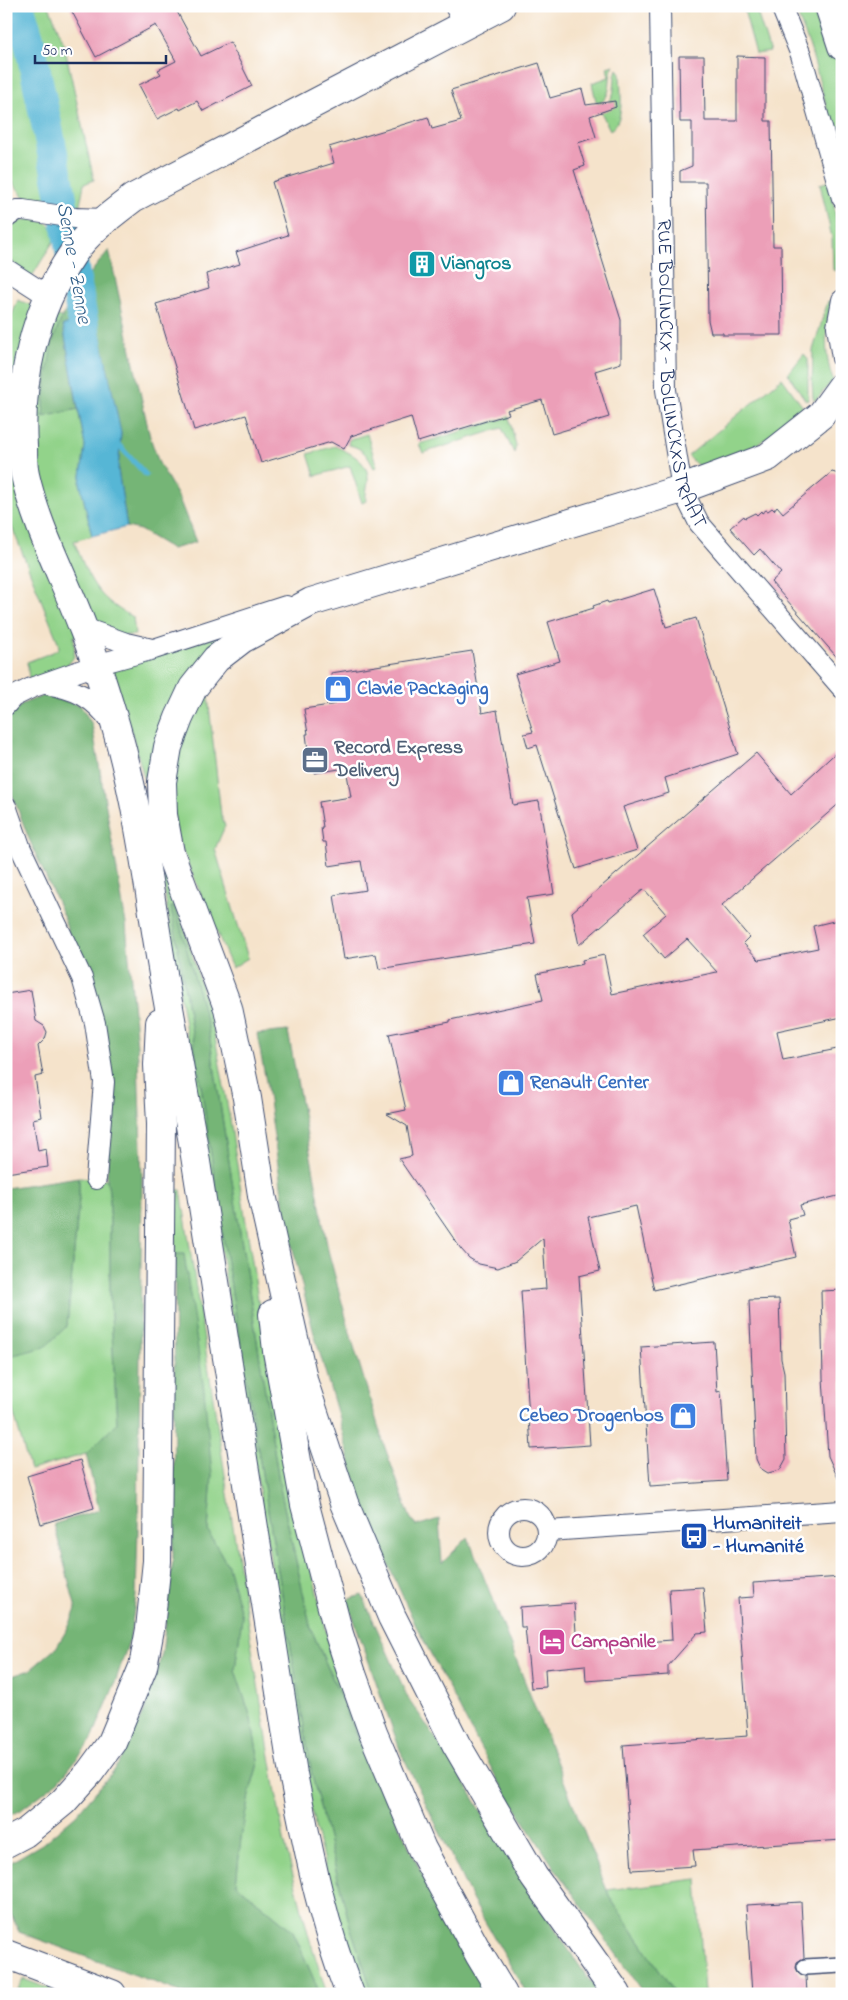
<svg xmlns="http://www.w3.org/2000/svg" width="848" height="2000" font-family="'Indie Flower',sans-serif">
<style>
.green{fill:#92d38a;stroke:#568174}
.forest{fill:#75b576;stroke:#48726a}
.water{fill:#57b6d5;stroke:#39729a}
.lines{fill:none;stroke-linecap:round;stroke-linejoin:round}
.stream{stroke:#57b6d5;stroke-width:5}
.river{stroke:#57b6d5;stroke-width:31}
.building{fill:#ec9fb8}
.pedestrian-casing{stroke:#3c4a6e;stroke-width:18}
.minor-casing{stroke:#3c4a6e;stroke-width:22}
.trunk-casing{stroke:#3c4a6e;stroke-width:30}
.motorway-casing{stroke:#3c4a6e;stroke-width:30}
.pedestrian{stroke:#fff;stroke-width:15}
.minor{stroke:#fff;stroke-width:20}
.trunk{stroke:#fff;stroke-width:28}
.motorway{stroke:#fff;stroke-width:28}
.labels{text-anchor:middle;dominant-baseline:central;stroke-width:5;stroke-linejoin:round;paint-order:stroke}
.culture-label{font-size:20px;font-weight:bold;fill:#0d838f;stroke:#fff;text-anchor:start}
.street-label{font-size:20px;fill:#1b2f5e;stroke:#fff}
.shop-label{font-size:20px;font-weight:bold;fill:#366cbe;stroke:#fff;text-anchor:start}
.service-label{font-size:20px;font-weight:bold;fill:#4e5e75;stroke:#fff;text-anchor:start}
.transit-label{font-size:20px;font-weight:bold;fill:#164399;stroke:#fff;text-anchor:start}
.hotel-label{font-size:20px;font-weight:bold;fill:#b23c85;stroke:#fff;text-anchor:start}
.water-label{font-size:21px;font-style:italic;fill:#305e88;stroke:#fff}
</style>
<rect width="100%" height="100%" fill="#fff"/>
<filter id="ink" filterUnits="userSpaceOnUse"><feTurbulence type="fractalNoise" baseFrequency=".02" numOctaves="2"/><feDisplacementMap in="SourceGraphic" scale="10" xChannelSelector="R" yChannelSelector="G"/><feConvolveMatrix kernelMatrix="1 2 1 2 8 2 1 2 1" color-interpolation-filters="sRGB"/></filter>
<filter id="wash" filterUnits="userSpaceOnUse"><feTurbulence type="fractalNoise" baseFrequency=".0096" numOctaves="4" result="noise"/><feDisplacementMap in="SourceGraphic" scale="20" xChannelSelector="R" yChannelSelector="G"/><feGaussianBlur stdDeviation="1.12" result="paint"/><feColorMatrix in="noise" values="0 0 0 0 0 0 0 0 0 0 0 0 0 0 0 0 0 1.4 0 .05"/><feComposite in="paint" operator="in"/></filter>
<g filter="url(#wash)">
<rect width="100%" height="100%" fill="#f5e3cb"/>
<g class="green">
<path d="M6 6H49L64 44 94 180 84 184 80 205 67 206 33 201 24 197 6 174Z"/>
<path d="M743 6H755L770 52 756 54Z"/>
<path d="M794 6H814L822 28 833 42 842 70V162L810 47Z"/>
<path d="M614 65C606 77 615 94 599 104L596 101 592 83 609 77 607 67Z"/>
<path d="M617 69 620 73C620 89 626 121 610 130L601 112V109C620 95 611 87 617 69Z"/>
<path d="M830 181 840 243 837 271 833 270 832 238 820 184Z"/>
<path d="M28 219 46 222 58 234 31 278 6 257C6 236 4 225 28 219Z"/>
<path d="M18 300 63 318 53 343 46 380 43 417 78 409 85 446 80 483 92 536 74 541C89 578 95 598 133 617L135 635 74 636C74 642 75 650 74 656 68 671 43 674 29 679L27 662 53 652 59 648 58 642 12 527 6 506V330Z"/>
<path d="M828 301H831C826 331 823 351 833 380L815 401 813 398 812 383 813 350Z"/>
<path d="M804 354 808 359V400L806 401 788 374Z"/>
<path d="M782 378 805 410C788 424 721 474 700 466 695 465 692 459 688 456Z"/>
<path d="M509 417 516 446 514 453 502 428 423 453 419 444Z"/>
<path d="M367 434 377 467 374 468C368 456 363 448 349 445L348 440Z"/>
<path d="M335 446C350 453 370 461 368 482 367 489 365 494 366 501L362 503 350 466 315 476 308 454Z"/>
<path d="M245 628 207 687 221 815 225 826 215 849 248 958 232 968 177 838 171 789 146 785 131 730 109 668Z"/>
<path d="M158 847 175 895 214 1032 230 1120 279 1434 328 1638 383 1793 311 1629 280 1488 208 1027 175 906 171 907 202 1092 226 1257 312 1775 350 1926 373 1994H363C342 1930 324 1866 309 1801L180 994Z"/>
<path d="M79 1177 107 1179 110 1198V1296L117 1423 86 1454 30 1470 6 1387V1357L19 1352 67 1326 79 1199Z"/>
<path d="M177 1190H181L251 1643 284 1840 309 1937 327 1994H320L293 1931 236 1884 241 1838 249 1795 259 1760 250 1715 235 1670 242 1617 228 1566 208 1531 212 1474 184 1255 175 1254Z"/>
<path d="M697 1879 704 1993 720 1992V1994H676L610 1898 607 1890Z"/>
<path d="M23 1979 64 1994H31L18 1989Z"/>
</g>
<g class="forest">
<path d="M109 250 150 437 159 463 178 496 196 542 172 549 140 530 127 527 118 470 121 433 63 325 78 409 43 417C45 393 47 369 52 345 61 309 86 278 109 250Z"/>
<path d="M43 696 80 705 92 724 126 924 138 1058 142 1179 138 1528 136 1595 130 1638 114 1686 91 1741 59 1781 21 1810 6 1817V1678L30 1670 56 1648 69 1626 76 1609 54 1524 99 1510 86 1454 117 1423 110 1296V1198L107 1179 110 1080 64 918 29 839 6 778V721L22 704Z"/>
<path d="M175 906 208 1027 280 1488 311 1629 359 1740 440 1912 489 1994H373L350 1926 312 1775 226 1257 202 1092 171 907Z"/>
<path d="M288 1031 328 1250 352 1340 384 1445 410 1517 416 1526 439 1519 442 1563 468 1537 610 1898 676 1994H645L555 1869 497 1779 416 1626 362 1506 337 1412 313 1330 286 1221 267 1087 257 1034Z"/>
<path d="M79 1177V1199L67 1326 45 1347 6 1357V1188Z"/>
<path d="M175 1254H184L204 1390 212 1474 208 1531 228 1566 242 1617 235 1670 250 1715 259 1760 249 1795 241 1838 236 1884 293 1931 320 1994H186L19 1932 6 1903V1865L42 1844 76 1815 116 1768 145 1709 162 1654 173 1559Z"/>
<path d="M362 1595 408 1698 454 1765 526 1886 583 1971 601 1994H527L473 1901 400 1750 347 1600Z"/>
</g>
<path class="water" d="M97 319 121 433 118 470 127 527 92 536 80 483 85 446 63 325Z"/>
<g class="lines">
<path class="stream" d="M116 442 146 475"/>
<path class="river" d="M19 6 29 40 59 184 90 363"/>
</g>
<g id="blocks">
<g class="building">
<path d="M69 6H174L201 56 230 42 252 86 203 111 197 101 180 110 179 108 157 119 139 85 161 74 158 70 176 61 156 25 96 57Z"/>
<path d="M679 56H704L705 121H737V56L765 57V121H771L773 246H781L782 335H723V333H711L708 320 706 182H680V171L692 166V122H680Z"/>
<path d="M539 63 550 98 582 89 586 105 615 101 616 107 590 116 596 137 578 143 585 166 574 170 621 320V363L595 371 609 417 552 434 542 400 507 410 509 414 418 442 411 417 351 436 344 449 331 442 261 463 246 415 194 430 156 304 209 288 206 274 240 264 236 252 288 235 272 182 334 163 329 147 428 117 432 129 461 121 451 90Z"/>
<path d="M832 472 842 475V663L771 582 781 573 760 549 754 555 730 528 744 516 745 518 755 513 757 515 761 511 762 513 766 510 768 511 772 508 774 510 777 506 783 513Z"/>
<path d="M654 589 666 627 696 618 738 754 665 778 669 793 623 807 637 850 576 869 537 745 528 748 524 734 533 732 515 674 560 661 548 622 594 608 593 606 607 601 608 603Z"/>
<path d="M472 651 482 713 497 710 513 805 539 801 554 894 527 898 535 944 379 969 376 954 344 959 334 895 366 890 361 861 329 866 326 842H323L321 827H323L319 802 351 797 346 768 314 773 311 749 308 750 306 734H308L304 709 336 704 331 673Z"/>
<path d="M842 747V801L722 905 749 937 743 943 759 960 818 948 813 926 842 919V1017L777 1031 783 1060 842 1048V1195L800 1205 803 1215 788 1219 796 1257 654 1290 636 1206 588 1217 600 1271 579 1276 590 1445 531 1449 521 1291 546 1289 543 1238 516 1261 498 1268 479 1264 469 1258 461 1249 399 1159 412 1156 407 1126 387 1114 406 1110 389 1034 450 1022V1020L543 1000 537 974 583 964 582 960 604 955 612 994 717 972 687 939 664 959 643 934 666 914 644 889 579 945 572 912 756 753 791 794Z"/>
<path d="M31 990 36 1021 44 1026 47 1032 45 1039 38 1046 43 1075 35 1077 41 1117 33 1119 38 1151 46 1149 48 1167 6 1173V994Z"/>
<path d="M842 1290V1487L828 1456 823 1378 821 1291Z"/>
<path d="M779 1299 781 1359 784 1372 786 1459 780 1470 768 1473 760 1468 756 1459 749 1300Z"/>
<path d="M714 1342 717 1392 721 1391 727 1481 650 1486 641 1347Z"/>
<path d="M80 1460 94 1508 41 1524 27 1476Z"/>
<path d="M842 1577V1840L693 1850 695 1866 632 1870 623 1745 748 1736 738 1598 754 1597 753 1583Z"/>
<path d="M703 1587 707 1632 697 1633 668 1666V1675L586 1681 585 1665 545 1669 546 1687 531 1688 525 1627H521L520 1607 574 1603 577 1647 672 1640 669 1589Z"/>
<path d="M801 1902 804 1958 797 1962 796 1968 800 1975 806 1976 807 1994H752L746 1905Z"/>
</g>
</g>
</g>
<g filter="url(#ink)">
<use href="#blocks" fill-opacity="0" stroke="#3c4a6e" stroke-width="1"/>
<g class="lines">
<g class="pedestrian-casing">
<path id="pedestrian" d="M805 1967 842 1965"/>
</g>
<g class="minor-casing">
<g id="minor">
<path d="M455 6 464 25"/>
<path id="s1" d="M660 6 666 390 682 489 699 523 842 688"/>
<path d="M781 6 801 55 842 198"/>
<path d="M6 218 17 210H23L75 218 105 219"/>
<path d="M6 269 48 296"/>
<path d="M842 300 837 327 842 358"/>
<path d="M84 628 126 643 152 649"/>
<path d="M45 684C76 689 93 697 112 723"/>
<path d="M6 705 13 697 31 688 96 665 154 649 286 606"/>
<path d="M6 806 21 849 82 978 95 1023 104 1082 96 1179"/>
<circle cx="523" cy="1532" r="24"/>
<path d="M548 1531 842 1511"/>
</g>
</g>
<g class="trunk-casing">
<g id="trunk">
<path d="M829 6 842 46"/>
<path d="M163 974C149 892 139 808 116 727 106 694 96 660 83 628 64 577 37 529 25 475 23 466 23 456 23 446 19 379 34 311 72 255 86 233 112 214 133 198L501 6"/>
<path d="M262 1195 247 1098 228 1008 170 853 163 815 162 782 168 747 179 718 193 688 216 659 242 639 311 602 682 489 768 457 821 415 842 386"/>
</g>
</g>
<g class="motorway-casing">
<g id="motorway">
<path d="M163 974 193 1143 293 1774C308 1848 322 1923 350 1994"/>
<path d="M262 1195 304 1383 344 1503 392 1617 456 1744 534 1877 617 1994"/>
<path d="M273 1314 277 1351 305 1505 339 1634 352 1674 373 1733 422 1849 480 1956 503 1994"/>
<path d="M6 1843 25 1833 63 1802 90 1772 112 1742 143 1667 150 1629 157 1561 161 1124 158 1065 160 1023"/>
<path d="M6 1954 112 1994"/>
</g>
</g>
<use href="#pedestrian" class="pedestrian"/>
<use href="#minor" class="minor"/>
<use href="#trunk" class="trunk"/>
<use href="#motorway" class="motorway"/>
</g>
</g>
<defs>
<g id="building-square" transform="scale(1.4375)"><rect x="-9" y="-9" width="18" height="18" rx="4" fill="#0f9aa8" stroke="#fff"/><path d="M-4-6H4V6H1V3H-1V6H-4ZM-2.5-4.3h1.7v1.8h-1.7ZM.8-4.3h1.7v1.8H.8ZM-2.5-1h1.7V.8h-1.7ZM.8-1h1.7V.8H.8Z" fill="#fff"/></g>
<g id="shop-square" transform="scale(1.4375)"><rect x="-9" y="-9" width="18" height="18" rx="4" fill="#3f7fe0" stroke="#fff"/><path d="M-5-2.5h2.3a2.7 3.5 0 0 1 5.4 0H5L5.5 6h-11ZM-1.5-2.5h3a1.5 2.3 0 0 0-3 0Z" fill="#fff"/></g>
<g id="office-square" transform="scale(1.4375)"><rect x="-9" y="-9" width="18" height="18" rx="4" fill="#5c6f8a" stroke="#fff"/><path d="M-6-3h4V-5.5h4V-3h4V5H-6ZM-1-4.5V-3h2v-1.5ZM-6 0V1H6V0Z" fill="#fff"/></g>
<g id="bus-square" transform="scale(1.4375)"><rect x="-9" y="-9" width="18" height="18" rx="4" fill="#1a4fb4" stroke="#fff"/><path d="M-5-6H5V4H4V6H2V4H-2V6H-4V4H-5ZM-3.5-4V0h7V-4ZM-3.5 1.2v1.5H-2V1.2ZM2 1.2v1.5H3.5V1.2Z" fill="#fff"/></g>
<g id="hotel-square" transform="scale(1.4375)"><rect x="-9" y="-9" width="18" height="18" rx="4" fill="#d1479c" stroke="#fff"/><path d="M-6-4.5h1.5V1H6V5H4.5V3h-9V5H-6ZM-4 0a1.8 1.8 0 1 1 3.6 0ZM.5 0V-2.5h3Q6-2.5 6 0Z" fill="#fff"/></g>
</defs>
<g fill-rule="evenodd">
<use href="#building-square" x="422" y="264"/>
<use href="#shop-square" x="338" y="689"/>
<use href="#office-square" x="315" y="760"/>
<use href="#shop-square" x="511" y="1083"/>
<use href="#shop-square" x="683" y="1416"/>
<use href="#bus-square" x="694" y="1536"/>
<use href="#hotel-square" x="552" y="1642"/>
</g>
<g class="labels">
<g class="culture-label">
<text x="441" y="264">Viangros</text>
</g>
<g class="street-label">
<text stroke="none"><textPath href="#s1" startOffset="370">RUE BOLLINCKX - BOLLINCKXSTRAAT</textPath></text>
</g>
<g class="shop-label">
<text x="357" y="689">Clavie Packaging</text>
<text x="530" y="1083">Renault Center</text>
<text x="664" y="1416" text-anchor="end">Cebeo Drogenbos</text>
</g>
<g class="service-label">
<text x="334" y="748">Record Express<tspan x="334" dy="23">Delivery</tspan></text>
</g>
<g class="transit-label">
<text x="713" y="1524">Humaniteit<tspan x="713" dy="23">- Humanité</tspan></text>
</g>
<g class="hotel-label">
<text x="571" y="1642">Campanile</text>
</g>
<g class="water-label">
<text transform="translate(73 263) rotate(80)">Senne - Zenne</text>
</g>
</g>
<rect width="848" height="2000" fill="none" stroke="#fff" stroke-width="25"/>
<path d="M35 55v8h131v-8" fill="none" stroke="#1b2f5e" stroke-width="2.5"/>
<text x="42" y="55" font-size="15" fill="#1b2f5e" stroke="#ffffff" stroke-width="4" paint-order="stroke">50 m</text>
</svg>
